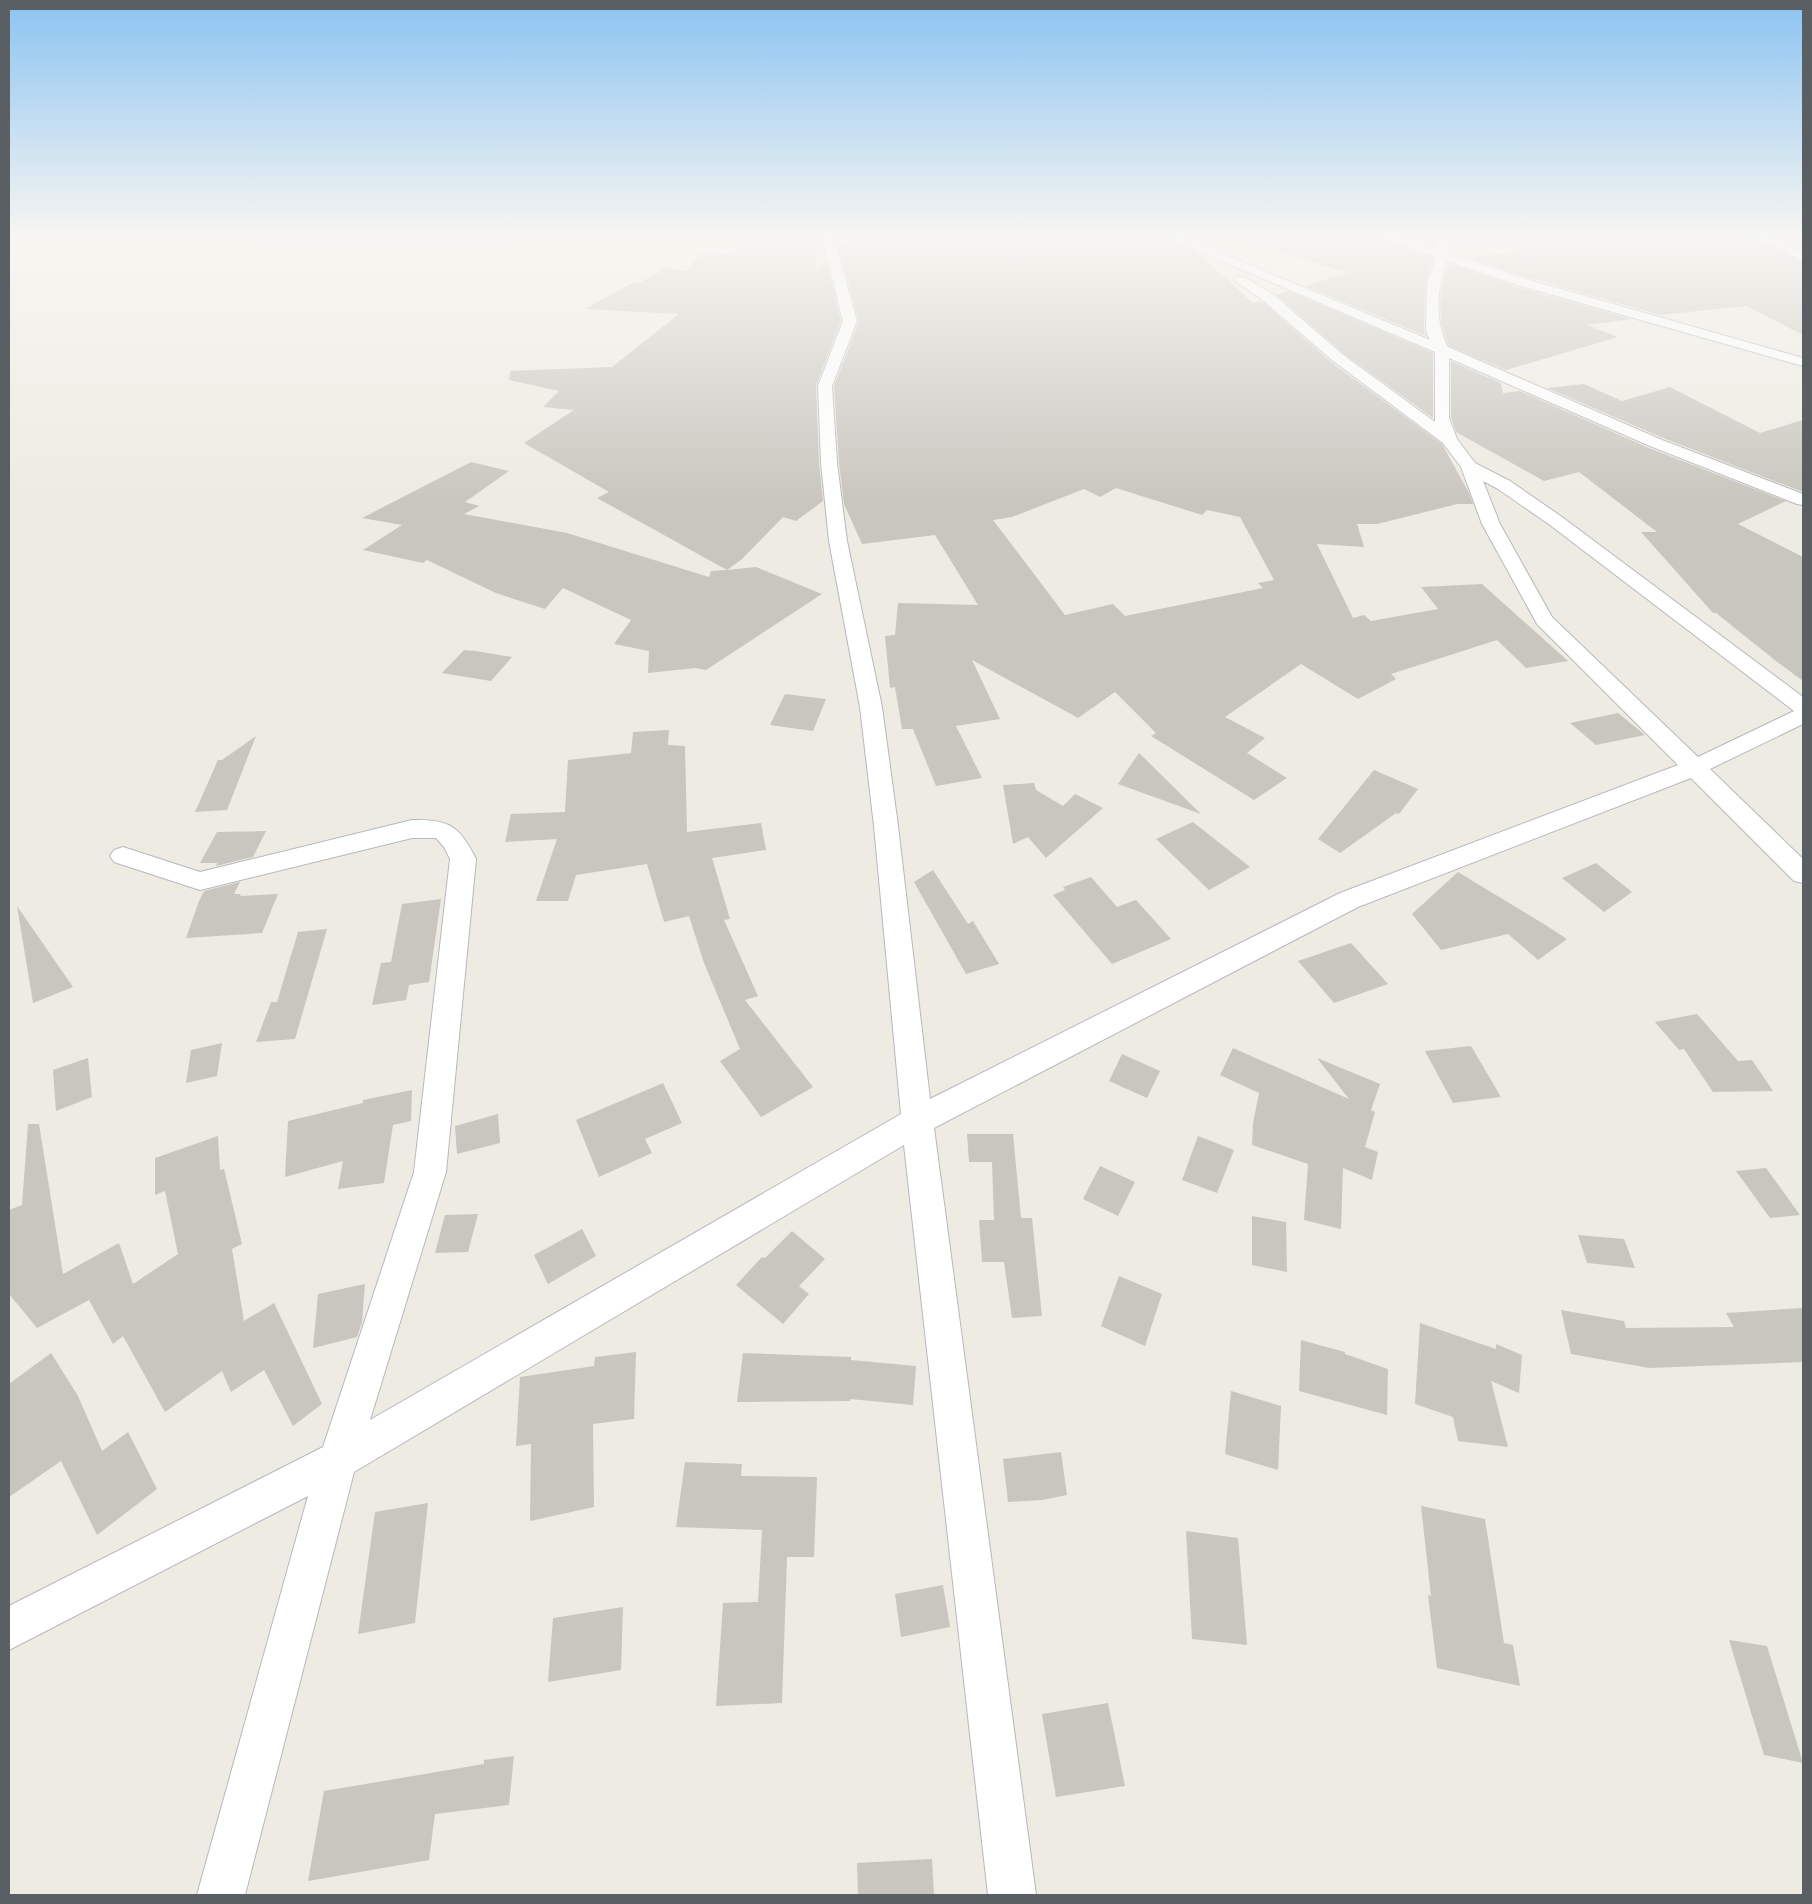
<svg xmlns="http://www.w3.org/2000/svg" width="1812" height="1904" font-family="'PT Sans',sans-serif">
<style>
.building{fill:#c9c6bf;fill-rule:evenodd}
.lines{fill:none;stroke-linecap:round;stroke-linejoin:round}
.minor-casing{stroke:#b5b9bd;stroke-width:2}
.minor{fill:#fff;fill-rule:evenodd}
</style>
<rect width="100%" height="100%" fill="#eeebe2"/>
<g class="building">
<path d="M742 234H815L817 270 826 261 841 321 816 386 819 463 823 501 796 521 783 517 742 559 727 570 756 567 822 594 706 670 696 668 648 673 649 651 614 644 631 620 563 588 545 609 496 593 427 560 423 563 363 550 402 525 362 518 471 462 509 471 465 502 479 506 464 514 567 533 709 577 711 571 727 570 597 498 609 492 524 443 574 410 543 407 559 391 509 380 510 371 612 367 679 314 585 309 632 283H639L666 268 687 271 701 253 734 254Z"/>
<path d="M852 234H1157L1196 252 1253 303 1260 301 1263 302 1331 362 1442 444 1469 493 1473 504H1457L1377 524H1357L1364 547 1317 544 1353 618 1364 615 1371 621 1438 609 1421 587 1482 584 1568 661 1526 668 1497 640 1391 674 1396 679 1358 699 1301 664 1225 717 1265 738 1247 753 1287 778 1254 800 1151 736 1156 733 1115 692 1078 718 972 660 1000 719 956 726 982 778 936 786 913 729H902L895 687 890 688 885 636 895 635 898 603 978 605 935 535 862 544 844 504 839 463 834 386 859 322 839 248ZM1116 488 1202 515 1207 510 1240 517 1274 580 1258 583 1263 588 1125 616 1113 604 1065 615 993 520 1012 517 1084 489 1100 497Z"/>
<path d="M1247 234H1351L1384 241 1434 258 1425 283 1424 331 1426 336 1305 286 1347 273 1247 240Z"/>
<path d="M1521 234H1745L1803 263V335L1746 306 1660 315 1530 278 1468 257 1520 252Z"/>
<path d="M1768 234H1803V251Z"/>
<path d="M1448 263 1520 288 1631 319 1587 325 1618 337 1506 370 1449 346 1442 326 1440 304 1443 283Z"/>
<path d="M1289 291 1433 353V418L1343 353 1277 295Z"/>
<path d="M1451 361 1501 383 1503 393 1520 391 1649 448 1786 501 1738 524 1803 557V681L1776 661 1716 613H1713L1641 532H1657L1579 472 1544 481 1456 432 1451 418Z"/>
<path d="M1584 384 1622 401 1670 387 1760 433 1803 420V492L1663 438 1547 388Z"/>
<path d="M464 650 475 651 512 657 491 681 442 673Z"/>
<path d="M785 694 826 699 813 731 770 725Z"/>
<path d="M1618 713 1645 735 1596 745 1570 723Z"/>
<path d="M669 730 668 745 685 746 687 832 761 823 766 850 712 858 730 919 724 920 758 996 745 1000 813 1087 761 1117 720 1061 740 1049 704 963 689 916 664 922 647 864 576 875 568 901H536L557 839 505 842 511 814 565 812 568 760 631 753 633 732Z"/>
<path d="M256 736 227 810 195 812 218 760H222Z"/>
<path d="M1139 753 1201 814 1118 784Z"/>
<path d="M1374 770 1418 789 1399 814 1396 813 1340 853 1318 839Z"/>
<path d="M1034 783 1036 790 1063 806 1075 794 1103 808 1046 858 1028 837 1013 844 1003 785Z"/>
<path d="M1193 822 1250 867 1209 890 1156 839Z"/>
<path d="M266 831 253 857 216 866 217 863H200L217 832Z"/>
<path d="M1596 863 1632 892 1604 912 1562 878Z"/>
<path d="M933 870 968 924 973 921 999 964 966 974 914 882Z"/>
<path d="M1458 872 1547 926 1567 939 1538 960 1508 934 1441 950 1412 914Z"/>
<path d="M1091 877 1117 907 1136 900 1171 939 1112 964 1053 895 1065 890 1063 887Z"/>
<path d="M240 882 234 894H241L240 896 278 894 262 933 186 938 199 901 204 891Z"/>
<path d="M441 899 429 982 409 985 406 1000 372 1005 381 963 391 962 402 904Z"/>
<path d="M17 906 73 987 33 1003Z"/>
<path d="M327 929 295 1039 256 1042 271 1002H277L298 932Z"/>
<path d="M1351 943 1388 984 1334 1003 1298 961Z"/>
<path d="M1697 1014 1738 1061 1752 1060 1773 1091 1713 1092 1684 1049 1679 1050 1655 1022Z"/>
<path d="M222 1043 217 1076 186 1083 191 1050Z"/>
<path d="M1471 1046 1501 1097 1453 1103 1425 1051Z"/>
<path d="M1233 1048 1349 1099 1317 1058 1380 1084 1371 1110 1375 1112 1365 1147 1378 1152 1372 1180 1343 1168 1341 1229 1304 1220 1308 1164 1252 1145 1253 1123 1259 1093 1220 1075Z"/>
<path d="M1122 1054 1160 1071 1147 1098 1109 1081Z"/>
<path d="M88 1058 92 1097 56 1111 53 1070Z"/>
<path d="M663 1083 682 1123 645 1139 652 1153 599 1177 576 1120Z"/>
<path d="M412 1090 411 1121 393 1125 384 1183 338 1189 343 1161 285 1177 288 1121 363 1103V1100Z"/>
<path d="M498 1114 500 1143 457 1154 455 1126Z"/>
<path d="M28 1124H39L63 1274 119 1243 133 1284 178 1254 165 1191 155 1195V1158L218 1136 220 1170 224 1169 242 1244 232 1249 244 1321 274 1303 322 1404 293 1426 264 1370 231 1392 222 1371 165 1412 123 1336 113 1344 89 1300 37 1328 9 1294V1210L22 1205Z"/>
<path d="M967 1134H1013L1021 1218H1032L1042 1316 1012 1318 1004 1262H982L979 1220H994L992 1162H969Z"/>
<path d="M1198 1136 1234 1150 1217 1193 1182 1180Z"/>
<path d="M1100 1166 1135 1182 1118 1216 1083 1199Z"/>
<path d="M1766 1168 1800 1215 1770 1218 1736 1171Z"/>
<path d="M478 1214 468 1252 435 1253 445 1215Z"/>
<path d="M1252 1216 1286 1222 1287 1272 1252 1265Z"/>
<path d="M582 1229 596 1256 548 1284 534 1255Z"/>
<path d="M792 1231 825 1259 799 1286 809 1294 783 1324 736 1285 762 1257 765 1258Z"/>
<path d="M1578 1235 1624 1239 1635 1268 1587 1263Z"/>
<path d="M1119 1276 1162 1294 1145 1346 1101 1326Z"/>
<path d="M365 1284 362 1322 357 1337 313 1348 318 1294Z"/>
<path d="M1803 1308V1362L1649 1368 1571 1354 1561 1310 1624 1321 1626 1328 1734 1327 1726 1313Z"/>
<path d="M1420 1323 1496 1349V1344L1522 1355 1519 1393 1491 1381 1508 1447 1458 1441 1453 1417 1415 1404Z"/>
<path d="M1301 1340 1345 1352V1354L1388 1369 1387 1415 1299 1391Z"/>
<path d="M636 1352 634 1419 593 1424 594 1507 530 1521 531 1444 516 1446 520 1377 594 1366 595 1357Z"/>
<path d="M51 1353 78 1396 102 1451 128 1432 157 1489 97 1535 61 1461 9 1497V1384Z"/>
<path d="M743 1353 851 1357V1360L916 1366 913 1405 850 1399V1401L737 1402Z"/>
<path d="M1231 1391 1281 1406 1278 1470 1225 1454Z"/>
<path d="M1061 1452 1067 1495 1042 1500 1008 1502 1003 1459Z"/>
<path d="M685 1462 742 1464 741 1476 817 1477 814 1557H787L782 1703 716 1706 723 1603 758 1602 762 1530 676 1527Z"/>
<path d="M428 1503 415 1623 358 1634 375 1512Z"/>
<path d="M1421 1506 1485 1519 1504 1643 1513 1645 1520 1686 1437 1668 1428 1595 1431 1596Z"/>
<path d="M1186 1531 1238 1538 1247 1645 1192 1639Z"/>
<path d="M943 1585 950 1627 901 1637 895 1594Z"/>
<path d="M623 1607 621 1670 548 1682 553 1618Z"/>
<path d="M1729 1640 1767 1646 1803 1763 1764 1755Z"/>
<path d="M1108 1703 1125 1786 1056 1797 1042 1714Z"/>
<path d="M514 1756 509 1805 435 1814 429 1860 308 1881 324 1791 484 1764V1760Z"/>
<path d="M932 1859 934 1895H858L857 1863Z"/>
</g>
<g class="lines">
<g class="minor-casing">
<g id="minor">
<path d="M823 234H835L834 238 857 321 832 386 837 463 847 541 882 707 898 826 930 1099 1340 893 1678 765 1537 624 1482 524 1461 467 1443 443 1332 360 1264 301 1234 280 1236 277H1244L1274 295 1342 354 1435 422V352L1159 234H1175L1430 340 1426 331 1427 283 1436 257 1375 236 1373 234H1391L1436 249 1432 234H1444L1449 253 1529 280 1803 358V366L1521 286 1447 261C1437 289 1434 320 1448 347L1662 440 1803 494V505L1797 504 1650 446 1449 358V418L1457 439 1475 463 1510 481 1562 517 1803 697V724L1710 769 1803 859V883L1794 881 1691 778 1358 907 934 1128 1036 1895H988L904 1145 354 1472 245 1895H197L308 1496 9 1650V1606L323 1447 414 1172 450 859 444 847 436 838H412L200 890 114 862 110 856 114 850 123 847 200 872 412 820C449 819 460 826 476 859L446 1172 370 1420 901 1114 874 826 860 707 829 541 821 463 818 386 843 321 822 238ZM1483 481 1498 489 1550 525 1794 711 1698 757 1552 617 1500 524Z"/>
<path d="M1747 234H1763L1803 253V261Z"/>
</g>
</g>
<use href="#minor" class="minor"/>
</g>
<linearGradient id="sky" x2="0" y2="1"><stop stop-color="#8bc3f1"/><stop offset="0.47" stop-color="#f7f6f2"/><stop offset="1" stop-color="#f7f6f2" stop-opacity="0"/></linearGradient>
<rect width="1812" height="501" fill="url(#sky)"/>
<rect width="1812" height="1904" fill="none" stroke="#5a5f64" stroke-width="20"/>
</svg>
